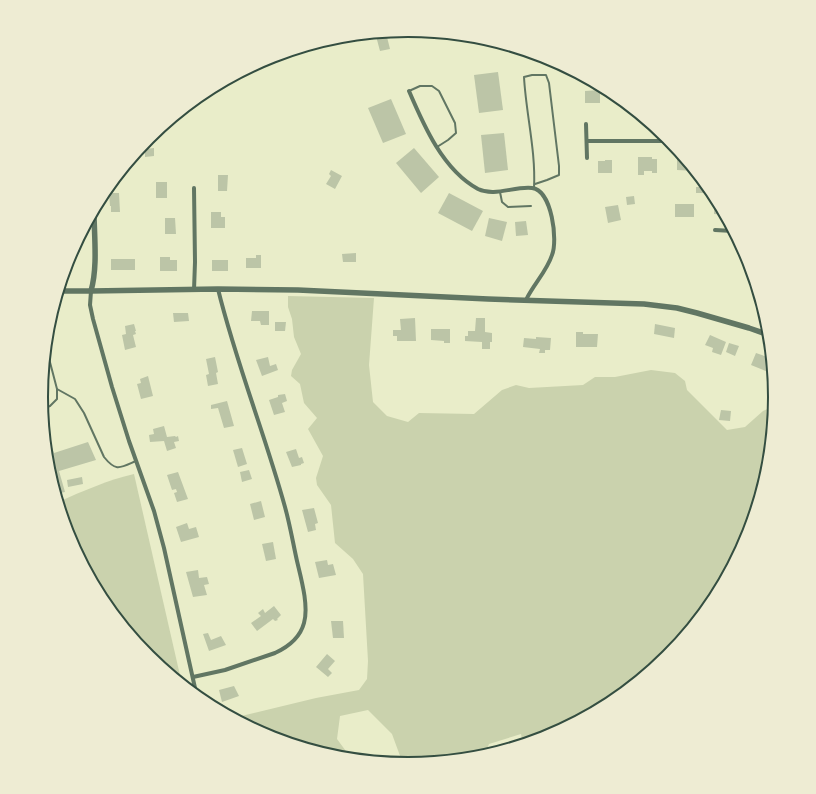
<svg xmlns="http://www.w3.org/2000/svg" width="816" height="794" font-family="'Archivo Narrow',sans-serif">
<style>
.green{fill:#cad2ad}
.building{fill:#bcc5a7}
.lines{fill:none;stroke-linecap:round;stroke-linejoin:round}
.service{stroke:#617663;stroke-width:2}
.minor{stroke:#617663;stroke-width:4}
.tertiary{stroke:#617663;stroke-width:5.5}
.rim{fill:none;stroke:#344e41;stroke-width:2}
</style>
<rect width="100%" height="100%" fill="#e9edc9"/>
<g class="green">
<path d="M288 296 374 298 369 365 373 402 387 416 408 422 419 413 474 414 502 390 516 385 529 388 583 385 595 377H615L651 370 675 373 685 381 687 390 727 430 745 427 763 411 774 406 768 469 747 538 713 601 667 657 612 702 548 736 523 744 521 734 489 744 484 756 479 757 408 764H403L392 734 368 710 340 716 337 739 351 758 336 757 267 736 233 718 316 698 359 690 367 679 368 661 363 574 353 559 335 543 331 505 317 485 316 478 323 456 308 429 317 418 304 403 300 384 291 376 292 370 301 354 294 337 292 319 288 307Z"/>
<path d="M134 474 182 684 148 656 103 601 69 537 58 502C83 491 108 480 134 474Z"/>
</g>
<g class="building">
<path d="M386 33 390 49 380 51 376 36Z"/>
<path d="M498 72 503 110 479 113 474 75Z"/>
<path d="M600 90V103H585V91Z"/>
<path d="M391 99 406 134 383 143 368 108Z"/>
<path d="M504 133 508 170 485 173 481 135Z"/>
<path d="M154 148V156L145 157V149Z"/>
<path d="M414 148 439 177 421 193 396 163Z"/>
<path d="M638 157H652V159H657V173H652V171H644V175H638Z"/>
<path d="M677 159 686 160 695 171 677 170Z"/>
<path d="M605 160H612V173H598V161H605Z"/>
<path d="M331 170 342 176 335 189 326 184 331 176 329 174Z"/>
<path d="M218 175H228L227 191H218Z"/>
<rect x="156" y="182" width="11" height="16"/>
<rect x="696" y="187" width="9" height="6"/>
<path d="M109 193H119L120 212H111V206H110Z"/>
<path d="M449 193 483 211 472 231 438 213Z"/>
<path d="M634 196 635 204 627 205 626 197Z"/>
<path d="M714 202H718L725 215 714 214Z"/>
<rect x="675" y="204" width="19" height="13"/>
<path d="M618 205 621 220 608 223 605 207Z"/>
<path d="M211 212H221V217H225V228H211Z"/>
<path d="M165 218H175L176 234H165Z"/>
<path d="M489 218 507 222 502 241 485 236Z"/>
<path d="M526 221 528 235 516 236 515 222Z"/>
<path d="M356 253V262H343L342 254Z"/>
<path d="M256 255H261V268H246V258H256Z"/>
<path d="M160 257H170V260H177V271H160Z"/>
<rect x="111" y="259" width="24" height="11"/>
<rect x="212" y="260" width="16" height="11"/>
<path d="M252 311H269V325H261L260 321H251Z"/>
<path d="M173 313H188L189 321 174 322Z"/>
<path d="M415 318 416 341H397V336H393V330H401L400 319Z"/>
<path d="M476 318H485V332L492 333V342H490V349H482V342L465 341V336H468V331H475Z"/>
<path d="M275 322H286L285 331H275Z"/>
<path d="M134 324 136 331H135L136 334 133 335 136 347 125 350 122 335 126 334 125 326Z"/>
<path d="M655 324 675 328 674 338 654 334Z"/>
<path d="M431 329H450V343H444V341L431 340Z"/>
<path d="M576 332H583V334H598L597 347H576Z"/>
<path d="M710 335 726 342 721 355 712 352 713 348 705 345Z"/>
<path d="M536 337 551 338 550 350H545V353H539L540 349 523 347 524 338 536 339Z"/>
<path d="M729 343 739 346 735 356 726 352Z"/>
<path d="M756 353 770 358 768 365 771 366 768 372 751 365Z"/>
<path d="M215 357 218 372 216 373 218 384 208 386 206 375 209 374 206 359Z"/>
<path d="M268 357 270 366 276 364 278 370 262 376 256 360Z"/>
<path d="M148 376 153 396 141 399 137 384 141 383 140 379Z"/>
<path d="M285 394 287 401 282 403 285 412 274 415 269 400 278 397V395Z"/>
<path d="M227 401 234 426 224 428 218 408 211 409V405Z"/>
<path d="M721 410 731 411 730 421 719 420Z"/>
<path d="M44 426 54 453 88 442 96 460 59 471 65 492 56 494 48 468Z"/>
<path d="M164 426 167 437 175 436 176 437 178 436 179 441 174 442 176 448 167 451 164 441 150 442 149 435 154 434 153 429Z"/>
<path d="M242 448 247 464 238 467 233 450Z"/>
<path d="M296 449 299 458 302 457 304 463 301 464V465L292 467 286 452Z"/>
<path d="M249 470 252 479 242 482 240 472Z"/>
<path d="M178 472 188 499 177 502 174 493 177 492 176 489 172 490 167 475Z"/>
<path d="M82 477 83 484 68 487 67 480Z"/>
<path d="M261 501 265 517 254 520 250 504Z"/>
<path d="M314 508 318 523 315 524 316 530 308 532 302 510Z"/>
<path d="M187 523 189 529 196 527 199 537 181 542 176 527Z"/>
<path d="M273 542 276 559 266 561 262 544Z"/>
<path d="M327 560 328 565 333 564 336 575 319 578 315 562Z"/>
<path d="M198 570 199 578 207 577 209 584 204 585 207 595 193 597 186 572Z"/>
<path d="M274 606 281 615 277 619 278 620 275 621 273 619 257 631 251 623 261 616 258 613 263 609 265 613Z"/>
<path d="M331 621H343L344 638H333Z"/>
<path d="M208 633 211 640 221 636 226 645 209 651 203 634Z"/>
<path d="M327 654 335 661 328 669 332 673 328 677 316 667Z"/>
<path d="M234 686 239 696 222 702 219 690Z"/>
</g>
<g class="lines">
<g class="service">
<path d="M409 91 420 86H432L439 91 455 123 456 133 448 140 437 147"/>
<path d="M534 188C536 151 526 114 524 77L532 75H546L549 83 559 166V175L547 180 535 184"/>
<path d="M500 192 502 202 508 207 531 206"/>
<path d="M57 389 75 399 84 413 104 457C116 472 120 468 136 461"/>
<path d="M42 409 50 406 57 399V389L46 347"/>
</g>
<g class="minor">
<path d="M409 91C424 126 443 170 478 189 495 197 514 186 532 188 552 190 558 241 552 255 547 271 533 285 526 300"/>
<path d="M586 124 587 158"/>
<path d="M587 141H671"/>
<path d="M194 188 195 262 194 290"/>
<path d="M715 230 733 231"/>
<path d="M91 291 90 305 93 319 112 387 129 441 154 511 164 548 197 697"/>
<path d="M193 677 225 670 275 653C288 647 300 638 304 623 309 606 301 578 297 561 293 543 290 525 285 507 265 434 236 363 218 289"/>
</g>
<g class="tertiary">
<path d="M58 291H91L218 289 298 290 488 299 644 304 677 308 697 313 749 328 769 335"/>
<path d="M91 291C98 266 94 236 94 210"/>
</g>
</g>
<path d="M0 0H816V794H0ZM48 397a360 360 0 1 1 720 0a360 360 0 1 1-720 0Z" fill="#eeecd3" fill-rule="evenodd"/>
<path class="rim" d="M48 397a360 360 0 1 1 720 0a360 360 0 1 1-720 0Z"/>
</svg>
